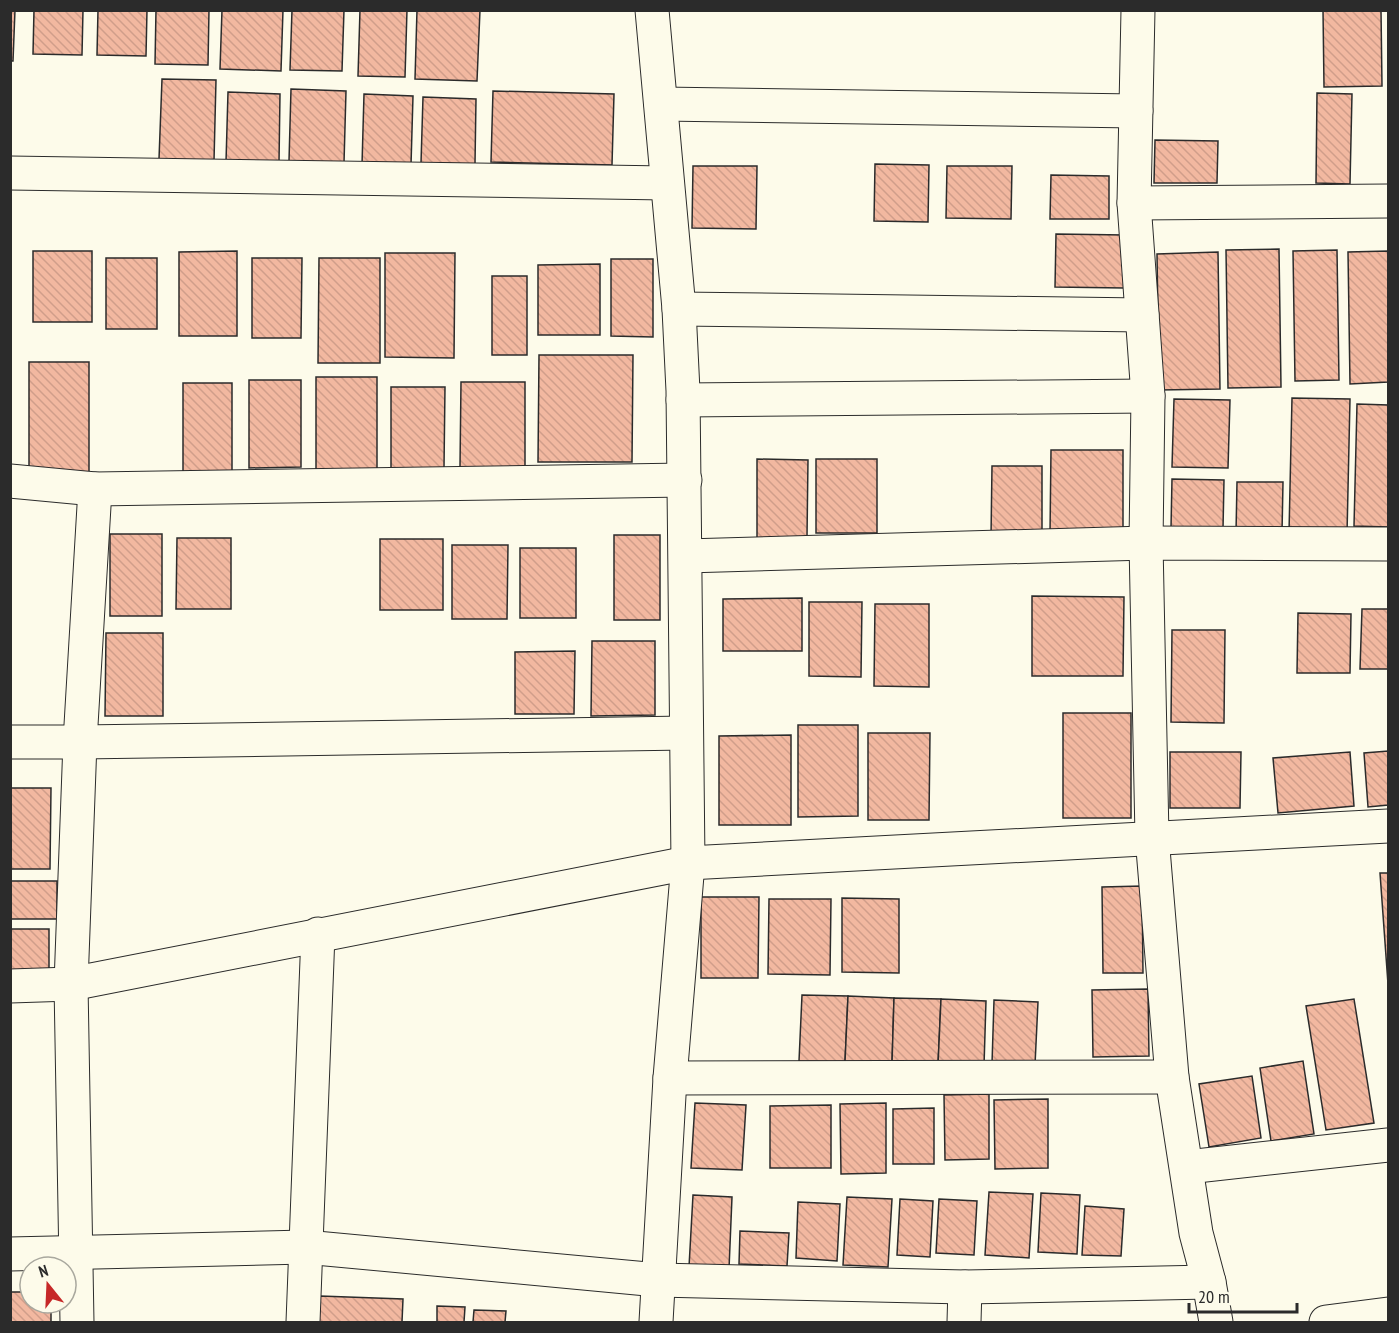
<svg xmlns="http://www.w3.org/2000/svg" width="1399" height="1333" font-family="'PT Sans Narrow',sans-serif">
<style>
.building{fill:url(#building-back-hatch);stroke:#2b2b2b;stroke-width:1.5}
.lines{fill:none;stroke-linecap:round;stroke-linejoin:round}
.street-casing{stroke:#2b2b2b;stroke-width:35}
.secondary-casing{stroke:#2b2b2b;stroke-width:35}
.street{stroke:#fdfbea;stroke-width:33}
.secondary{stroke:#fdfbea;stroke-width:33}
</style>
<defs>
<pattern id="building-back-hatch" width="6" height="6" patternUnits="userSpaceOnUse" patternTransform="scale(1.5)"><rect width="6" height="6" fill="#f2b8a0"/><path d="M-1 5l2 2M0 0l6 6M5-1l2 2" fill="none" stroke="#d09e8a"/></pattern>
</defs>
<rect width="100%" height="100%" fill="#fdfbea"/>
<g class="building">
<path d="M10 10H15L13 61H10Z"/>
<path d="M34 10H83L82 55 33 54Z"/>
<path d="M98 10H147L146 56 97 55Z"/>
<path d="M156 10H209L208 65 155 64Z"/>
<path d="M222 10H283L281 71 220 69Z"/>
<path d="M292 10H344L342 71 290 70Z"/>
<path d="M360 10H407L405 77 358 76Z"/>
<path d="M417 10H480L477 81 415 79Z"/>
<path d="M1323 10H1381L1382 86 1324 87Z"/>
<path d="M162 79 216 80 214 161 159 159Z"/>
<path d="M291 89 346 91 344 163 289 161Z"/>
<path d="M493 91 614 94 612 165 491 162Z"/>
<path d="M228 92 280 94 279 163 226 162Z"/>
<path d="M1317 93 1352 94 1350 184 1316 183Z"/>
<path d="M364 94 413 96 411 165H362Z"/>
<path d="M423 97 476 99 475 164 421 163Z"/>
<path d="M1155 140 1218 141 1217 183H1154Z"/>
<path d="M875 164 929 165 928 222 874 221Z"/>
<path d="M693 166H757L756 229 692 228Z"/>
<path d="M947 166H1012L1011 219 946 218Z"/>
<path d="M1051 175 1109 176V219H1050Z"/>
<path d="M1056 234 1125 235 1124 288 1055 287Z"/>
<path d="M1279 249 1281 387 1228 388 1226 250Z"/>
<path d="M1337 250 1339 380 1295 381 1293 251Z"/>
<rect x="33" y="251" width="59" height="71"/>
<path d="M237 251V336H179V252Z"/>
<path d="M1388 251V382L1350 384 1348 252Z"/>
<path d="M1218 252 1220 389 1159 390 1157 254Z"/>
<path d="M385 253H455L454 358 385 357Z"/>
<rect x="106" y="258" width="51" height="71"/>
<path d="M252 258H302L301 338H252Z"/>
<path d="M319 258H380V363H318Z"/>
<path d="M611 259H653V337L611 336Z"/>
<path d="M600 264V335H538V265Z"/>
<rect x="492" y="276" width="35" height="79"/>
<path d="M539 355H633L632 462H538Z"/>
<rect x="29" y="362" width="60" height="111"/>
<rect x="316" y="377" width="61" height="95"/>
<path d="M249 380H301V467L249 468Z"/>
<path d="M461 382H525V467H460Z"/>
<rect x="183" y="383" width="49" height="91"/>
<path d="M391 387H445L444 468H391Z"/>
<path d="M1292 398 1350 399 1347 534 1289 533Z"/>
<path d="M1174 399 1230 400 1228 468 1172 467Z"/>
<path d="M1357 404 1388 405V527L1354 526Z"/>
<path d="M1051 450H1123V534H1050Z"/>
<path d="M757 459 808 460 807 537 757 538Z"/>
<rect x="816" y="459" width="61" height="74"/>
<path d="M992 466H1042V536L991 537Z"/>
<path d="M1172 479 1224 480 1223 529 1171 528Z"/>
<path d="M1237 482H1283L1282 533H1236Z"/>
<rect x="110" y="534" width="52" height="82"/>
<rect x="614" y="535" width="46" height="85"/>
<path d="M177 538H231V609H176Z"/>
<rect x="380" y="539" width="63" height="71"/>
<path d="M452 545H508L507 619H452Z"/>
<rect x="520" y="548" width="56" height="70"/>
<path d="M1032 596 1124 597 1123 676H1032Z"/>
<path d="M802 598V651H723V599Z"/>
<path d="M809 602H862L861 677 809 676Z"/>
<path d="M875 604H929V687L874 686Z"/>
<path d="M1362 609H1388V669H1360Z"/>
<path d="M1298 613 1351 614 1350 673H1297Z"/>
<path d="M1172 630H1225L1224 723 1171 722Z"/>
<path d="M106 633H163V716H105Z"/>
<path d="M592 641H655V715L591 716Z"/>
<path d="M575 651 574 714H515V652Z"/>
<rect x="1063" y="713" width="68" height="105"/>
<path d="M798 725H858V816L798 817Z"/>
<path d="M868 733H930L929 820H868Z"/>
<path d="M791 735V825H719V736Z"/>
<path d="M1388 751V805L1368 807 1364 753Z"/>
<path d="M1170 752H1241L1240 808H1170Z"/>
<path d="M1350 752 1354 806 1278 813 1273 758Z"/>
<path d="M10 788H51L50 869H10Z"/>
<path d="M1380 873H1388V984Z"/>
<rect x="10" y="881" width="47" height="38"/>
<path d="M1142 886 1143 973H1103L1102 887Z"/>
<path d="M701 897H759L758 978H701Z"/>
<path d="M842 898 899 899V973L842 972Z"/>
<path d="M769 899H831L830 975 768 974Z"/>
<rect x="10" y="929" width="39" height="46"/>
<path d="M1148 989 1149 1056 1093 1057 1092 990Z"/>
<path d="M802 995 848 996 845 1062 799 1061Z"/>
<path d="M848 996 894 998 892 1064 845 1062Z"/>
<path d="M894 998 941 999 938 1065 892 1064Z"/>
<path d="M941 999 986 1001 984 1066 938 1065Z"/>
<path d="M1354 999 1374 1123 1326 1130 1306 1006Z"/>
<path d="M994 1000 1038 1002 1035 1065 992 1064Z"/>
<path d="M1303 1061 1314 1134 1271 1141 1260 1068Z"/>
<path d="M1252 1076 1261 1138 1209 1147 1199 1084Z"/>
<path d="M989 1094V1159L945 1160 944 1095Z"/>
<path d="M1048 1099V1168L995 1169 994 1100Z"/>
<path d="M695 1103 746 1105 742 1170 691 1168Z"/>
<path d="M886 1103V1173L841 1174 840 1104Z"/>
<path d="M831 1105V1168H770V1106Z"/>
<path d="M934 1108V1164H893V1109Z"/>
<path d="M989 1192 1033 1194 1029 1258 985 1255Z"/>
<path d="M1041 1193 1080 1195 1077 1254 1038 1252Z"/>
<path d="M693 1195 732 1197 729 1269 689 1267Z"/>
<path d="M847 1197 892 1199 888 1267 843 1265Z"/>
<path d="M900 1199 933 1201 930 1257 897 1255Z"/>
<path d="M939 1199 977 1201 974 1255 936 1253Z"/>
<path d="M798 1202 840 1204 837 1261 796 1258Z"/>
<path d="M1085 1206 1124 1209 1121 1256 1082 1255Z"/>
<path d="M740 1231 789 1233 787 1266 739 1264Z"/>
<path d="M10 1292H30V1303H51V1322H10Z"/>
<path d="M320 1296 403 1299 402 1322H319Z"/>
<path d="M437 1306 465 1307 464 1322H437Z"/>
<path d="M474 1310 506 1311 505 1322H473Z"/>
</g>
<g class="lines">
<g class="street-casing">
<g id="street">
<path d="M1138 10 1134 203 1148 396 1146 543 1152 837 1172 1077 1196 1233 1209 1282 1216 1322"/>
<path d="M661 104 1136 111"/>
<path d="M10 173 666 183"/>
<path d="M1134 203 1388 201"/>
<path d="M679 309 1142 315"/>
<path d="M683 400 1148 396"/>
<path d="M10 481 95 489 685 480"/>
<path d="M95 489 80 742 686 733"/>
<path d="M686 556 1146 543 1388 544"/>
<path d="M10 742H80L71 984 77 1322"/>
<path d="M10 986 71 984 688 863 1388 826"/>
<path d="M670 1078 1172 1077"/>
<path d="M1187 1167 1388 1145"/>
<path d="M10 1254 305 1247 658 1280 965 1287 1209 1282"/>
<path d="M303 1322 318 934"/>
<path d="M964 1322 965 1287"/>
<path d="M1326 1322 1388 1314"/>
</g>
</g>
<g class="secondary-casing">
<path id="secondary" d="M652 10 679 309 683 391 688 863 670 1078 656 1322"/>
</g>
<use href="#street" class="street"/>
<use href="#secondary" class="secondary"/>
</g>
<rect width="1399" height="1333" fill="none" stroke="#2b2b2b" stroke-width="24"/>
<g transform="translate(48 1285) rotate(342)"><circle r="28" fill="#fdfbea" stroke="#a9a89e" stroke-width="1.5"/>
<path d="M0-4.5L10 22L0 15L-10 22Z" fill="#c62828"/>
<text y="-9" font-size="16" font-weight="bold" text-anchor="middle" fill="#2b2b2b">N</text>
</g>
<path d="M1189 1303v9h108v-9" fill="none" stroke="#2b2b2b" stroke-width="3"/>
<text x="1198" y="1303" font-size="18" fill="#2b2b2b" stroke="#fdfbea" stroke-width="4.5" paint-order="stroke">20 m</text>
</svg>
